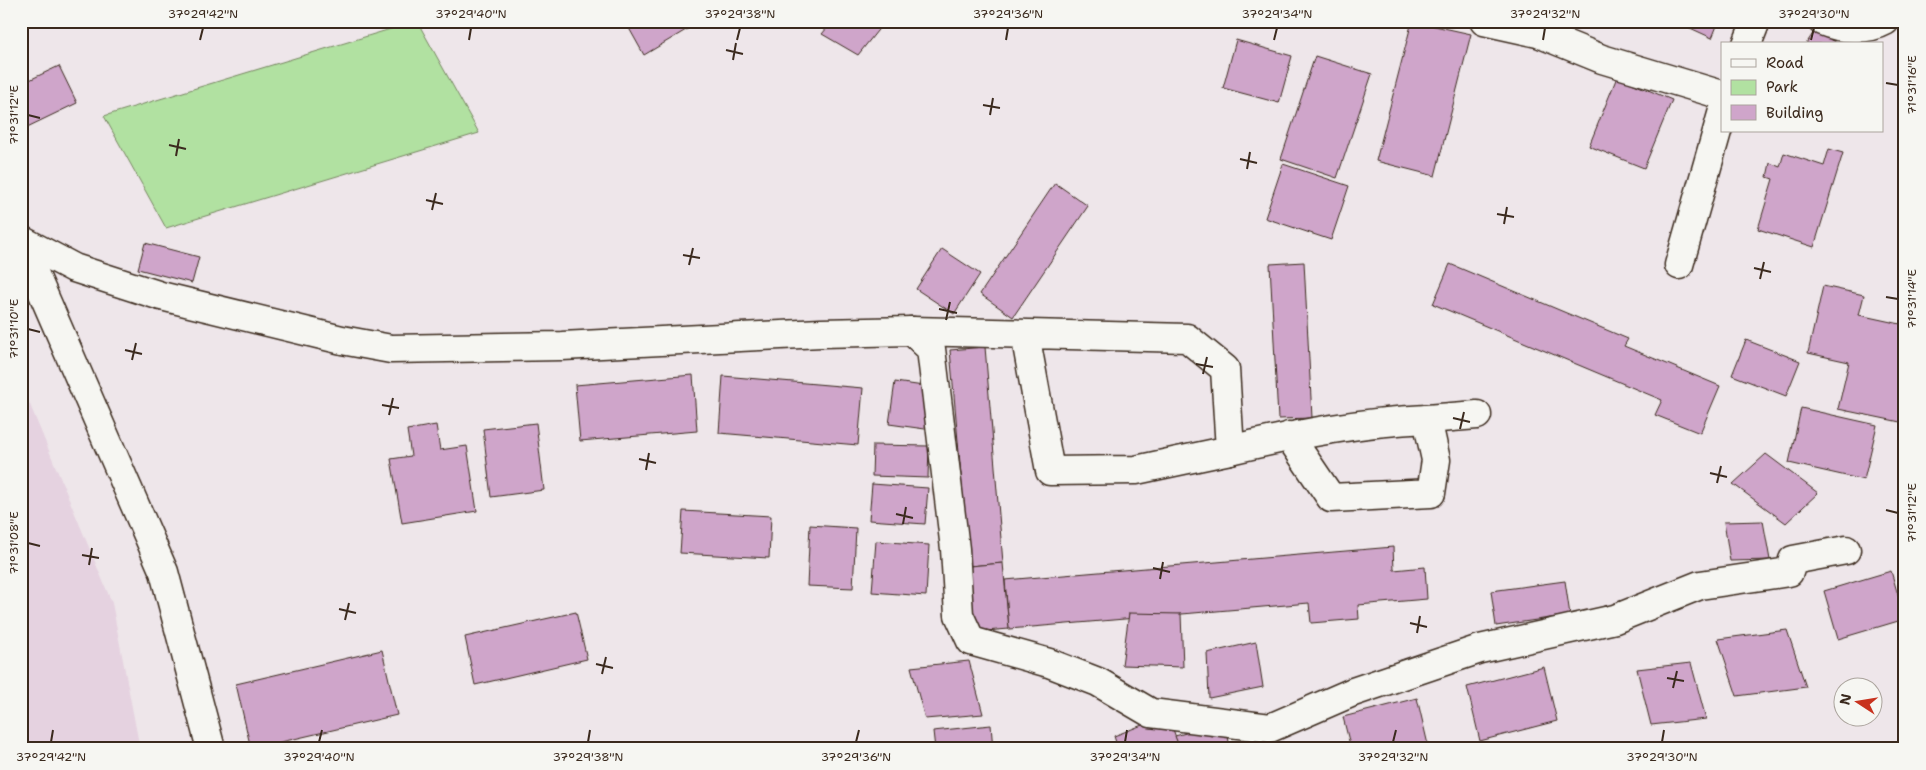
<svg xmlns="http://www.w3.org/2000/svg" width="1926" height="770" font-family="'Shantell Sans',sans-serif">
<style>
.built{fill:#e5d2e0}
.green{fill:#b1e1a1;stroke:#768660}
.building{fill:#cfa5ca;stroke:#3b2a1e}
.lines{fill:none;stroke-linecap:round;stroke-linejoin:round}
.minor-casing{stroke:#3b2a1e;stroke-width:31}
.minor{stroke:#f6f6f2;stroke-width:28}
.ticks{fill:none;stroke:#3b2a1e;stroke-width:2}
.neatline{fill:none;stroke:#3b2a1e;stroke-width:2}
.ticks-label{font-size:12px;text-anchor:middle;fill:#3b2a1e}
</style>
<rect width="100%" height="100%" fill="#eee6ea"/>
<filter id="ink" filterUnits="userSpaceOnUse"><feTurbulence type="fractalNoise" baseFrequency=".02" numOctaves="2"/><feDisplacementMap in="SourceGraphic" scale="10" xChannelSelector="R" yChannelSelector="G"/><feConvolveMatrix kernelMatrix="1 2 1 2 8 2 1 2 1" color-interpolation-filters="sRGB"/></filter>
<g filter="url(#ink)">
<path class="built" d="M21 383 112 603 140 749H21Z"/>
<path class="green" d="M417 21 479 133 166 228 104 116Z"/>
<g class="building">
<path d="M625 21H701L644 55Z"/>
<path d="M833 21H885L858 55 822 34Z"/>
<path d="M1412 21 1471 34 1435 176 1376 161Z"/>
<path d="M1675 21H1719L1712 38Z"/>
<path d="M1816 29 1838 44H1806Z"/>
<path d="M1236 40 1292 56 1279 103 1223 88Z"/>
<path d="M1315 56 1372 74 1337 178 1281 159Z"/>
<path d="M59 66 77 103 21 130V84Z"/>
<path d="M1617 77 1672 100 1644 168 1589 146Z"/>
<path d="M1829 149 1843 153 1814 247 1758 229 1773 179 1767 177 1770 163 1780 167 1784 153 1824 166Z"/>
<path d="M1283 164 1349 186 1331 240 1265 218Z"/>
<path d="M1055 183 1088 206 1013 317 980 294Z"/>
<path d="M145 243 199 257 192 283 138 269Z"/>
<path d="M942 249 980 274 954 314 916 289Z"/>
<path d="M1304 262 1312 418 1278 419 1270 264Z"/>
<path d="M1450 264 1628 339 1624 346 1720 386 1700 433 1655 415 1662 400 1433 304Z"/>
<path d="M1823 286 1864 295 1859 315 1905 325V423L1838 409 1849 362 1808 353Z"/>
<path d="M1746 340 1800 361 1786 396 1732 375Z"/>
<path d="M985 347 1003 563 969 566 950 350Z"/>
<path d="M693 375 697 431 580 441 575 385Z"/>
<path d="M723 376 863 388 858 445 719 433Z"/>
<path d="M895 382 931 387 925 429 889 424Z"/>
<path d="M1801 408 1877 425 1864 480 1789 463Z"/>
<path d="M536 423 544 490 491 497 483 429Z"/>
<path d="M436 425 440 450 467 446 477 511 402 523 391 459 411 456 407 430Z"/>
<path d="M873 445 929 446 928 478 872 476Z"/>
<path d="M1766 454 1818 493 1786 523 1733 484Z"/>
<path d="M872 484 928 488 925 524 869 520Z"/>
<path d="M683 511 771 516 769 558 680 553Z"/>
<path d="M1763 521 1770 560 1730 561 1724 522Z"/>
<path d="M810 525 856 528 853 588 807 586Z"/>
<path d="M876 541 929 545 926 596 872 592Z"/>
<path d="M1393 547 1394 570 1425 567 1427 599 1358 605 1359 619 1311 623 1309 603 1009 629 1005 580Z"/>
<path d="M1003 563 1009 629 974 632 969 566Z"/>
<path d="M1891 571 1905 619 1838 639 1824 591Z"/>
<path d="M1565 581 1570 615 1496 626 1491 591Z"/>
<path d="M576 612 587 659 475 685 465 637Z"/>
<path d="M1129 613 1181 614 1183 667 1122 665Z"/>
<path d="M1787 630 1806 687 1737 696 1718 639Z"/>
<path d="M1256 642 1263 687 1209 698 1207 653Z"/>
<path d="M382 650 397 715 251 749 236 684Z"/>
<path d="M969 661 983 714 925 719 911 667Z"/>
<path d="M1691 663 1706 719 1651 725 1637 669Z"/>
<path d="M1544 667 1557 721 1480 741 1467 687Z"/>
<path d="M1417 698 1429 749H1351L1343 717Z"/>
<path d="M1168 715 1180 749H1118L1114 736Z"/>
<path d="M1226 722 1230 749H1180L1175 736Z"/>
<path d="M991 725 993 749H935L933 731Z"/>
</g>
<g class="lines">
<g class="minor-casing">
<g id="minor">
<path d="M1484 21 1538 33 1602 59 1722 95"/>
<path d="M1822 21C1841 29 1867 31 1885 21"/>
<path d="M1747 44 1756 21"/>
<path d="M21 240 74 268 161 296 342 340 391 349 562 346 821 333 912 331 1187 338 1225 369 1230 450 1136 470 1050 471 1025 334"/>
<path d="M21 243 164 572 211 749"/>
<path d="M1679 265 1722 114"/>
<path d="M912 331 931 349 955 549 959 615 971 641 1049 663 1098 682 1151 713 1270 728 1353 692 1480 649 1615 619 1700 585 1789 572 1793 560 1846 550"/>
<path d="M1427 419 1477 415"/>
<path d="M1230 450C1297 434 1359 422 1427 419L1436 460 1431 493 1331 498 1289 436"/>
</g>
</g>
<use href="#minor" class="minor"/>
</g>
</g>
<path class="ticks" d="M200 40 203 28M469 40 471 28M737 40 740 28M1006 40 1008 28M1274 40 1277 28M1543 40 1545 28M1811 40 1814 28M726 50 743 54M733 60 736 43M1886 83 1898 85M983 105 1000 108M28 115 40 118M990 115 993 98M169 145 186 149M176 156 179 139M1240 159 1257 163M1247 169 1250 152M426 200 443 204M432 210 436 193M1497 214 1514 217M1504 224 1507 207M683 255 700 258M689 265 693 248M1754 268 1771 272M1760 279 1764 262M1886 297 1898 299M939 309 957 313M946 320 950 302M28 329 40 332M125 350 142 354M132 360 136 343M1196 364 1213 367M1203 374 1207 357M382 405 399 408M389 415 393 398M1453 418 1470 422M1460 429 1464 412M639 459 656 463M646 470 649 453M1710 473 1727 477M1717 483 1721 466M1886 510 1898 513M896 514 913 518M903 524 906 507M28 543 40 546M82 555 99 558M89 565 92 548M1153 568 1170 572M1160 579 1163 562M339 609 356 613M345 620 349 603M1410 623 1427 627M1417 633 1420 616M596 664 613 668M602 674 606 657M1667 678 1684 681M1673 688 1677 671M51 742 53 730M319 742 322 730M588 742 590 730M856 742 859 730M1125 742 1127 730M1393 742 1396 730M1662 742 1664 730"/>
<rect width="1926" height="770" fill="none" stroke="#f6f6f2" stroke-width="55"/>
<rect x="1721" y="42" width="162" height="90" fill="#f6f6f2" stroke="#aba49d"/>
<rect x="1731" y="59" width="25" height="8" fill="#f6f6f2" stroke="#aba49d"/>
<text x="1766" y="68" font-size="15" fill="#3b2a1e">Road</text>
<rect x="1731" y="80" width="25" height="15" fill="#b1e1a1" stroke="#aba49d"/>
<text x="1766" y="92" font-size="15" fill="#3b2a1e">Park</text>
<rect x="1731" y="105" width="25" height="15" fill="#cfa5ca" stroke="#aba49d"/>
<text x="1766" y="118" font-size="15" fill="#3b2a1e">Building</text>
<g transform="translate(1858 702) rotate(282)"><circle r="24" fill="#f6f6f2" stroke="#aba49d"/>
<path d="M0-4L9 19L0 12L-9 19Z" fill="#c8321e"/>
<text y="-8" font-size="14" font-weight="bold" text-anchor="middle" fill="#3b2a1e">N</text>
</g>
<rect x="28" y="28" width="1870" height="714" class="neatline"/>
<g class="ticks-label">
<text x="203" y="18">37°29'42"N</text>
<text x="471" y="18">37°29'40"N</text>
<text x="740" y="18">37°29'38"N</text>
<text x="1008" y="18">37°29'36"N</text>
<text x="1277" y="18">37°29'34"N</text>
<text x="1545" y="18">37°29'32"N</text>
<text x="1814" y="18">37°29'30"N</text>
<text transform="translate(1912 85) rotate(-90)" y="4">71°31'16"E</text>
<text transform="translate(14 115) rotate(-90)" y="4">71°31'12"E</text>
<text transform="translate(1912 299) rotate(-90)" y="4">71°31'14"E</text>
<text transform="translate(14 329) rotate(-90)" y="4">71°31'10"E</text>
<text transform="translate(1912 513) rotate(-90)" y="4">71°31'12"E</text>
<text transform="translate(14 543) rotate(-90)" y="4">71°31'08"E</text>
<text x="51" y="761">37°29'42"N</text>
<text x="319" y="761">37°29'40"N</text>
<text x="588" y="761">37°29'38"N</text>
<text x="856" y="761">37°29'36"N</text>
<text x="1125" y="761">37°29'34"N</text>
<text x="1393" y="761">37°29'32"N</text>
<text x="1662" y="761">37°29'30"N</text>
</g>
</svg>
